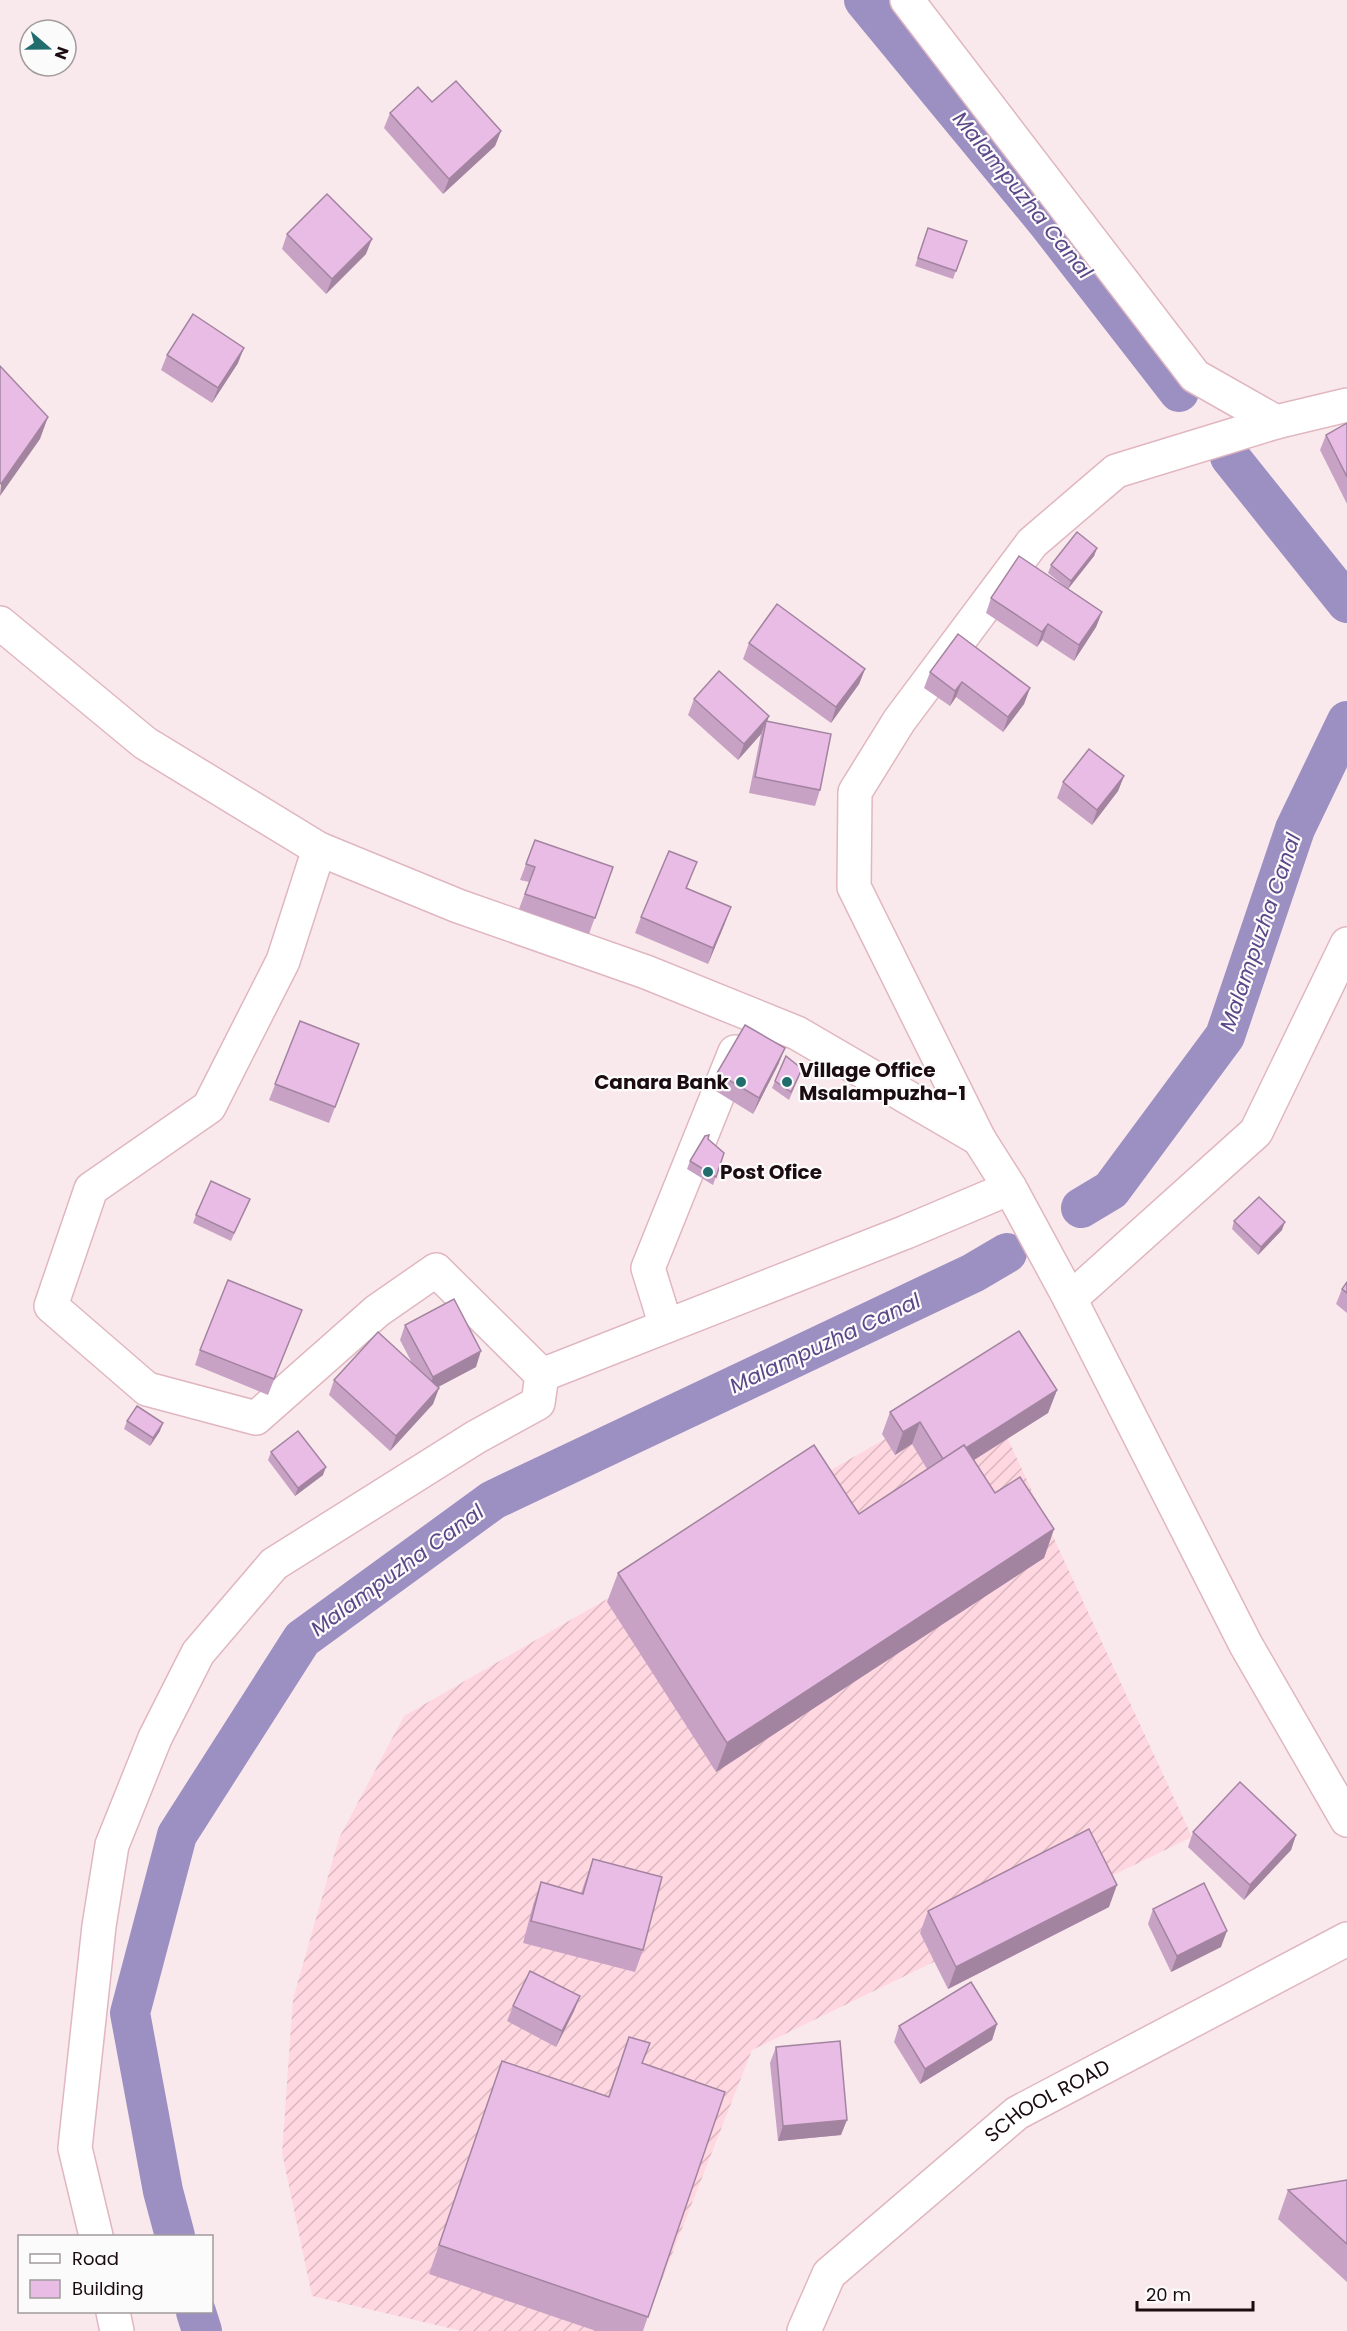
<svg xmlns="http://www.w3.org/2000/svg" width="1347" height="2331" font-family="Poppins,sans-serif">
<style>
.industrial{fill:url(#industrial-furrows)}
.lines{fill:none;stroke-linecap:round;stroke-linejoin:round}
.canal{stroke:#9c8fc2;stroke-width:40}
.street-casing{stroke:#e0b7c1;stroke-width:36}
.secondary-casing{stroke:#e0b7c1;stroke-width:36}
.street{stroke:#fff;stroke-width:33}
.secondary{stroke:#fff;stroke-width:33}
.wall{fill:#c8a2c5}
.shaded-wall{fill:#a384a0}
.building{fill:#e9bce5;stroke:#a384a0;stroke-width:1.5}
.poi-dot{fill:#216d6d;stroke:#fbfbfb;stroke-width:2}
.labels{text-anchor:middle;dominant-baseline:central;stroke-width:4.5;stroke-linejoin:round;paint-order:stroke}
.poi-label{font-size:20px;font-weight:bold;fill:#1a0c10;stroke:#fbfbfb;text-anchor:start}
.street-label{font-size:20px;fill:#1a0c10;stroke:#fbfbfb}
.water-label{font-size:21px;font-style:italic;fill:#5b4788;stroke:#fbfbfb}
</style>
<defs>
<pattern id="industrial-furrows" width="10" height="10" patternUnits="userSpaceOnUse" patternTransform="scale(1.5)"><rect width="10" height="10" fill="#ffd7e0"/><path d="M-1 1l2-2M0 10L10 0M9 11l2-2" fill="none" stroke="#dab7bf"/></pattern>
</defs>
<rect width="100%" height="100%" fill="#fae9ec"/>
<path class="industrial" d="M982 1383 1192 1837 752 2050 642 2331H462L312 2296 282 2153 293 1999 339 1838 404 1716Z"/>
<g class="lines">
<g class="canal">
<path d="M864 0 1047 222 1179 392"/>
<path d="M1230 457 1347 603"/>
<path d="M1081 1208 1111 1190 1225 1036 1295 829 1347 721"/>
<path d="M175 2236 163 2191 130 2013 177 1835 302 1639 493 1500 973 1273 1007 1253"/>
<path d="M196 2312 202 2331"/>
</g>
<g class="street-casing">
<g id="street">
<path d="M907 0 1195 376 1276 422"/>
<path d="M319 849 283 961 209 1107 91 1189 51 1306 147 1389 256 1418 377 1311 436 1270 542 1375 906 1232 1010 1188"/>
<path d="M1070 1299 1256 1132 1347 944"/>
<path d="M666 1326 648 1268 735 1052"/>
<path d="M96 2236 75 2148 99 1926 112 1845 155 1738 198 1653 274 1564 476 1437 538 1403 542 1375"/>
<path d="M113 2312 117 2331"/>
</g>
</g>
<g class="secondary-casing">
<g id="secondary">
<path d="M1347 405 1276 422 1116 471 1032 543 899 721 855 792 854 887 979 1139 1010 1188 1070 1299 1246 1645 1347 1820"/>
<path d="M0 623 145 743 319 849 458 906 646 972 797 1033 979 1139"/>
<path id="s1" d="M804 2331 829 2274 1017 2113 1347 1939"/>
</g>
</g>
<use href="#street" class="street"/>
<use href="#secondary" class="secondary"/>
</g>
<g class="wall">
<path d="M432 102 501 131 495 146 443 194 384 128 390 113Z"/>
<path d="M928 228 967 241 953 279 915 266Z"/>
<path d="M287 234 366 254 326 294 282 249Z"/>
<path d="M167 355 238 363 212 403 161 370Z"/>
<path d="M1347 423V504L1320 450 1326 435Z"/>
<path d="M1097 548 1094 556 1068 589 1102 612 1096 627 1074 661 1042 640 1037 647 986 613 991 598 1068 589 1048 573 1051 565Z"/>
<path d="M749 643 865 669 859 684 831 723 743 659Z"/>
<path d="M930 672 1030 688 1024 704 1003 732 956 697 950 706 924 688Z"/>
<path d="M694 699 769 716 767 722 820 790 815 806 749 793 761 734 738 760 688 715Z"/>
<path d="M1124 776 1118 791 1092 825 1057 798 1063 782Z"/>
<path d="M535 840 613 867 589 934 519 909 529 882 520 880Z"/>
<path d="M691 878 687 888 725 923 708 964 635 933 641 917Z"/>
<path d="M300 1021 359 1044 329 1123 269 1100Z"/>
<path d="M779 1063 753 1114 711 1088 717 1073Z"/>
<path d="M799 1077 789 1100 772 1088 775 1081Z"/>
<path d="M708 1139 724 1153 713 1185 687 1169 690 1161Z"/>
<path d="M250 1199 231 1241 193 1223 196 1215Z"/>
<path d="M1234 1221 1282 1230 1258 1255 1232 1229Z"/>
<path d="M1347 1282V1313L1336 1304 1342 1289Z"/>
<path d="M296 1325 268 1395 195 1365 200 1350Z"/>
<path d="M405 1325 476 1367 437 1387 439 1388 433 1404 390 1451 329 1395 334 1380 412 1363 400 1340Z"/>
<path d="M1057 1390 1048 1413 974 1460 995 1493 1054 1529 1044 1558 716 1772 607 1602 618 1573 859 1514 927 1469 912 1444 895 1455 882 1434 890 1412Z"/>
<path d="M127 1421 160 1431 150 1446 124 1429Z"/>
<path d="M271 1452 323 1475 295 1496 268 1460Z"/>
<path d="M1193 1832 1296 1835 1291 1850 1244 1900 1188 1847Z"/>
<path d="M593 1859 643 1950 635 1972 523 1943 533 1905 541 1882 581 1893Z"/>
<path d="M1109 1907 948 1989 920 1933 928 1911Z"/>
<path d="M1153 1909 1221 1947 1171 1972 1148 1924Z"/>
<path d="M580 1996 574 2011 556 2047 507 2021 513 2006Z"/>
<path d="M997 2024 992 2040 920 2084 894 2042 899 2026Z"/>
<path d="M629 2037 642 2063 725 2092 643 2331H596L429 2274 502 2061 608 2097Z"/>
<path d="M776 2047 841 2135 778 2141 770 2063Z"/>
<path d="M1347 2180V2282L1278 2219 1288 2190Z"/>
</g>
<g class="shaded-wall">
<path d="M501 131 495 146 443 194 449 179Z"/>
<path d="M372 239 366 254 326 294 332 279Z"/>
<path d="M244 348 238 363 212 403 218 388Z"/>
<path d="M48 417 40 439 0 496 1 484Z"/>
<path d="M1097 548 1094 556 1068 589 1071 581Z"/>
<path d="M1102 612 1096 627 1074 661 1079 645Z"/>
<path d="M1048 624 1042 640 1037 647 1042 632Z"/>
<path d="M865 669 859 684 831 723 836 707Z"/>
<path d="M962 682 956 697 950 706 955 691Z"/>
<path d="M1030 688 1024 704 1003 732 1008 717Z"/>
<path d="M769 716 764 729 766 721 761 734 738 760 744 744Z"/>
<path d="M1124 776 1118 791 1092 825 1097 810Z"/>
<path d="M731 907 725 923 708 964 713 948Z"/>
<path d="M785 1048 779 1063 753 1114 759 1098Z"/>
<path d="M1285 1222 1282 1230 1258 1255 1261 1247Z"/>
<path d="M481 1351 476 1367 427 1393 433 1377Z"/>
<path d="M439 1388 433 1404 390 1451 396 1436Z"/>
<path d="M1057 1390 1048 1413 936 1484 944 1461Z"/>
<path d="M920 1422 912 1444 895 1455 903 1432Z"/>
<path d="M163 1423 160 1431 150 1446 153 1438Z"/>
<path d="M326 1467 323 1475 295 1496 298 1488Z"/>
<path d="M1054 1529 1044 1558 716 1772 727 1743Z"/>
<path d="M1296 1835 1291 1850 1244 1900 1250 1885Z"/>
<path d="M1117 1885 1109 1907 948 1989 956 1967Z"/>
<path d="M1227 1931 1221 1947 1171 1972 1177 1956Z"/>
<path d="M580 1996 574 2011 556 2047 562 2031Z"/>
<path d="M997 2024 992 2040 920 2084 925 2069Z"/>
<path d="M847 2120 841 2135 778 2141 783 2126Z"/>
</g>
<g class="building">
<path d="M456 81 501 131 449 179 390 113 418 87 432 102Z"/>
<path d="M327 194 372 239 332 279 287 234Z"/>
<path d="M928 228 967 241 956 271 918 258Z"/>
<path d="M193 314 244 348 218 388 167 355Z"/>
<path d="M0 366 48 417 1 484 0 483Z"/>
<path d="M1347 423V477L1326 435Z"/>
<path d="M1077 532 1097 548 1071 581 1051 565Z"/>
<path d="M1019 556 1102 612 1079 645 1048 624 1042 632 991 598Z"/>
<path d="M777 604 865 669 836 707 749 643Z"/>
<path d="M958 634 1030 688 1008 717 962 682 955 691 930 672Z"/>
<path d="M719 671 769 716 744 744 694 699Z"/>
<path d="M766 721 831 734 820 790 755 777Z"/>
<path d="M1089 749 1124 776 1097 810 1063 782Z"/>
<path d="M535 840 613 867 595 918 525 894 535 867 526 864Z"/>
<path d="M669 851 697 862 686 888 731 907 713 948 641 917Z"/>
<path d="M300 1021 359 1044 335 1107 275 1084Z"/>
<path d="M745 1025 785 1048 759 1098 717 1073Z"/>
<path d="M786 1056 802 1069 791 1092 775 1081Z"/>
<path d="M709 1135 708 1139 724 1153 716 1177 690 1161 705 1136Z"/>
<path d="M211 1181 250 1199 234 1233 196 1215Z"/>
<path d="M1259 1197 1285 1222 1261 1247 1234 1221Z"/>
<path d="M228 1280 302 1310 274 1379 200 1350Z"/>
<path d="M1347 1282V1293L1342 1289Z"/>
<path d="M454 1299 481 1351 433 1377 405 1325Z"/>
<path d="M1019 1331 1057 1390 966 1448 964 1445 943 1459 920 1422 903 1432 890 1412Z"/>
<path d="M378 1332 439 1388 396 1436 334 1380Z"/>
<path d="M137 1406 163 1423 153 1438 127 1421Z"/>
<path d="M298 1431 326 1467 298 1488 271 1452Z"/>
<path d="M814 1445 859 1514 964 1445 995 1493 1020 1477 1054 1529 727 1743 618 1573Z"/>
<path d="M1240 1782 1296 1835 1250 1885 1193 1832Z"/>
<path d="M1089 1829 1117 1885 956 1967 928 1911Z"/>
<path d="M593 1859 662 1877 643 1950 531 1921 541 1882 583 1894Z"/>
<path d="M1204 1883 1227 1931 1177 1956 1153 1909Z"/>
<path d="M530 1971 580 1996 562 2031 513 2006Z"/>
<path d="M971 1982 997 2024 925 2069 899 2026Z"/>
<path d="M629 2037 650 2043 642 2063 725 2092 648 2317 439 2245 502 2061 609 2097Z"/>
<path d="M840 2041 847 2120 783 2126 776 2047Z"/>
<path d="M1347 2180V2244L1288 2190Z"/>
</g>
<g class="poi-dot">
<circle cx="741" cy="1082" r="6"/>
<circle cx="787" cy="1082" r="6"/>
<circle cx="708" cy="1172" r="6"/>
</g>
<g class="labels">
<g class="poi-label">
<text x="799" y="1070">Village Office<tspan x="799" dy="23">Msalampuzha-1</tspan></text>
<text x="729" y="1082" text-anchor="end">Canara Bank</text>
<text x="720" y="1172">Post Ofice</text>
</g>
<g class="street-label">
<text stroke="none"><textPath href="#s1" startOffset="342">SCHOOL ROAD</textPath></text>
</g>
<g class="water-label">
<text transform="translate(1023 195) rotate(51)">Malampuzha Canal</text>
<text transform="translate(1260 932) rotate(-71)">Malampuzha Canal</text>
<text transform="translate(825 1343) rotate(-25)">Malampuzha Canal</text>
<text transform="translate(397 1570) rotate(-36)">Malampuzha Canal</text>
</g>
</g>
<rect x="18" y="2235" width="195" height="78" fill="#fbfbfb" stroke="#a19b9d" stroke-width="1.5"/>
<rect x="30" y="2254" width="30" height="9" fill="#ffffff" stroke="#a19b9d" stroke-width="1.5"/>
<text x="72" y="2265" font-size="18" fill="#1a0c10">Road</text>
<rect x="30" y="2280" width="30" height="18" fill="#e9bce5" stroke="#a19b9d" stroke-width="1.5"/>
<text x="72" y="2295" font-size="18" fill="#1a0c10">Building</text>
<g transform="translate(48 48) rotate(110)"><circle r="28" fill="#fbfbfb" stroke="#a19b9d" stroke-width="1.5"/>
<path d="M0-4.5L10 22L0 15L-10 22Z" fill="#216d6d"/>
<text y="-9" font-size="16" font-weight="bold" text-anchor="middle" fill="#1a0c10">N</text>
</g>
<path d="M1137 2301v9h116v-9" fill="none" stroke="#1a0c10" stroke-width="3"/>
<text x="1146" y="2301" font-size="18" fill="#1a0c10" stroke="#fbfbfb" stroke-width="4.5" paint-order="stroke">20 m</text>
</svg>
